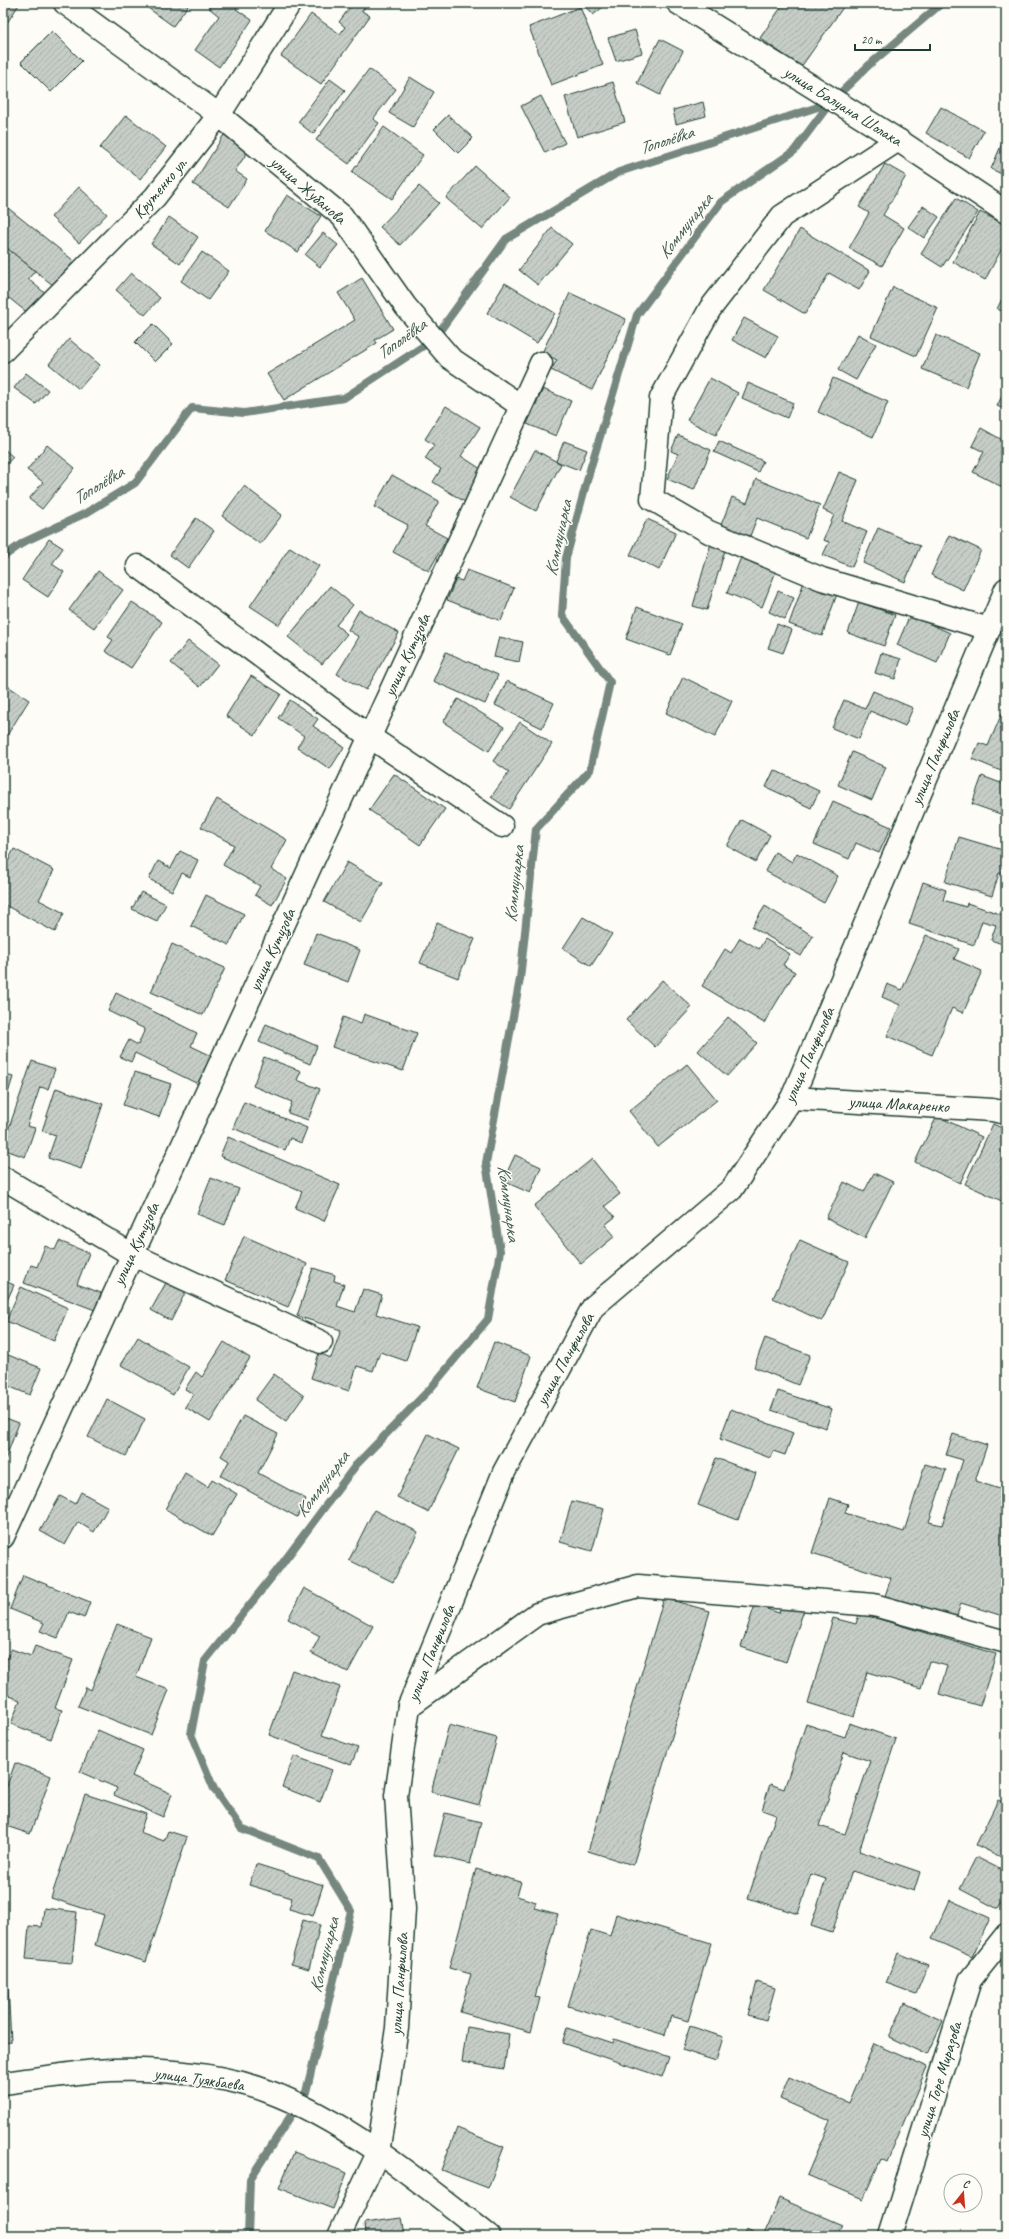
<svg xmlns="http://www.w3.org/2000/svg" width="1009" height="2239" font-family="Caveat,sans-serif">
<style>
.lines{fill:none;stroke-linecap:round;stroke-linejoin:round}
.stream{stroke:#75877f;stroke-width:8}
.building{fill:url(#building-hatch);stroke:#1f3d34;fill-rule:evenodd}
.street-casing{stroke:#1f3d34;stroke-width:25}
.primary-casing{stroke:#1f3d34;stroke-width:25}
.street{stroke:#fdfcf7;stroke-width:22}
.primary{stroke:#fdfcf7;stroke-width:22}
.labels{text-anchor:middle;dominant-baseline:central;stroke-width:3;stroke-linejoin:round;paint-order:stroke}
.street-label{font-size:17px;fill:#1f3d34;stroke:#fdfcf7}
.water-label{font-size:18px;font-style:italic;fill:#435c53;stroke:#fdfcf7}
</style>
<defs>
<pattern id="building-hatch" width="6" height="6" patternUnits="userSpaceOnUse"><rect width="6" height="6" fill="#c6cdc7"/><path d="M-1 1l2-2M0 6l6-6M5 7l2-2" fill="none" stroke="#aab1ac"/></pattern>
</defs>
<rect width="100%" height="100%" fill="#fdfcf7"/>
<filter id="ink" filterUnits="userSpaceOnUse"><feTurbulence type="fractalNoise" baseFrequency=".025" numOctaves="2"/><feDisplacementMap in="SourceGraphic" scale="8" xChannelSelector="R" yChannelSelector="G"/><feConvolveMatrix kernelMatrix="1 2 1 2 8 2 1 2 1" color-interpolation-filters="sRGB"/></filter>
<g filter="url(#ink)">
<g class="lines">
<g class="stream">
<path d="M3 557 24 542 86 513 135 483 192 408 244 413 344 398 434 339 506 239 619 172 830 103"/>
<path d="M248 2236 250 2179 306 2092 351 1911 319 1859 241 1828 214 1789 191 1734 205 1661 279 1568 356 1465 430 1389 488 1319 500 1251 486 1163 520 979 536 829 590 770 610 682 562 615 566 558 591 466 637 315 721 202 794 151 830 103 869 65 942 3"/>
</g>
</g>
<g class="building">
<path d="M3 3H20L3 29Z"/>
<path d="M152 3H190L173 26 148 8Z"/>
<path d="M212 3H240L236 9 252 20 219 67 195 50 219 16 209 8Z"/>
<path d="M345 3H368L362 11 370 16 321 84 281 56 311 14 340 34 345 27 339 22 350 7Z"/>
<path d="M520 3H532L524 9Z"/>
<path d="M582 3H608L593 15Z"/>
<path d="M784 3H846L801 67 760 38Z"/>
<path d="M580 7 603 65 551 85 529 27Z"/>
<path d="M635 30 642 53 616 61 608 38Z"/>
<path d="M52 31 82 61 51 92 21 62Z"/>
<path d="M660 39 683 51 660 95 637 83Z"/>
<path d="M369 69 396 89 373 119 379 123 349 164 316 140Z"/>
<path d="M410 77 434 92 413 127 389 113Z"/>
<path d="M330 79 345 90 313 134 298 122Z"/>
<path d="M613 82 625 122 577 137 565 97Z"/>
<path d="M541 96 565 143 545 153 521 106Z"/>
<path d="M703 102 706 116 676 124 673 110Z"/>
<path d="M941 107 984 131 969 158 926 133Z"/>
<path d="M126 115 166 147 140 179 100 148Z"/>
<path d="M448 115 473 138 458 153 434 129Z"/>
<path d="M384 127 423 155 392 199 352 172Z"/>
<path d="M225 133 250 148 235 171 247 179 229 207 193 184Z"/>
<path d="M1006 134V176L991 169Z"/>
<path d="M885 164 906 176 883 215 904 228 882 266 849 248 869 213 859 207Z"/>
<path d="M475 166 510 197 482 229 446 198Z"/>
<path d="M419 186 439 203 400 245 380 227Z"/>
<path d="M79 187 107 214 79 243 51 217Z"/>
<path d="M287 195 321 216 298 252 265 231Z"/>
<path d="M956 198 978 212 942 267 921 254Z"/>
<path d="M3 204 74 261 54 286 3 245Z"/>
<path d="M923 206 939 217 924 238 908 227Z"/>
<path d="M980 212 1006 225V241L985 280 953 262Z"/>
<path d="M169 217 198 237 180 264 151 244Z"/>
<path d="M552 228 572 244 538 285 519 270Z"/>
<path d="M800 229 870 271 859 290 829 273 805 314 764 290Z"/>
<path d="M323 233 338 245 320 267 305 255Z"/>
<path d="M7 248 35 271 28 279 46 294 29 314 9 298 3 305V253Z"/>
<path d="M202 252 229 271 208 300 181 281Z"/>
<path d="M131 273 160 298 145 315 116 290Z"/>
<path d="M362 278 393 329 375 340 377 343 284 400 267 374 355 320 338 293Z"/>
<path d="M505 283 555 313 537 343 487 313Z"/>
<path d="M893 287 938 308 916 356 871 336Z"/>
<path d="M1006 291V313L997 309Z"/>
<path d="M570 293 626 319 592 390 551 370 557 360 542 353Z"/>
<path d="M744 318 778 336 766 358 732 340Z"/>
<path d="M153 324 173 344 155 362 135 342Z"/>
<path d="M858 334 876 344 856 380 838 370Z"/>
<path d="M936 335 980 353 966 387 922 369Z"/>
<path d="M69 339 100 365 79 389 49 364Z"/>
<path d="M26 373 48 390 36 404 14 388Z"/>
<path d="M710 378 738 393 716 435 687 420Z"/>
<path d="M833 378 888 402 873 437 818 412Z"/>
<path d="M748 383 793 403 787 418 742 398Z"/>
<path d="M1006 388V410L997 406Z"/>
<path d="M543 389 571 401 556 436 527 424Z"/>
<path d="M446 406 480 427 461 456 484 471 465 502 433 482 441 469 425 459 434 445 425 439Z"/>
<path d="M981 428 1006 442V489L973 472 984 452 972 446Z"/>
<path d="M678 435 711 450 694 490 667 479 678 454 671 451Z"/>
<path d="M564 441 587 450 579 470 556 461Z"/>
<path d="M719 441 763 461 758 472 714 452Z"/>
<path d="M47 445 75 468 42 509 29 499 43 482 27 470Z"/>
<path d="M3 448 13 457 3 468Z"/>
<path d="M535 450 561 464 536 511 510 497Z"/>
<path d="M839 472 858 480 842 521 867 532 852 567 823 555 829 542 823 540 834 515 823 510Z"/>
<path d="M392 475 439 501 425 526 447 538 429 571 393 552 408 525 374 507Z"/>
<path d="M756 479 820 505 806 538 757 518 750 536 721 525 732 497 747 503Z"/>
<path d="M244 486 282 515 260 544 222 516Z"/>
<path d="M196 518 214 531 188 568 170 555Z"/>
<path d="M647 519 676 532 659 570 630 555Z"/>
<path d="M878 528 920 546 905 582 863 563Z"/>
<path d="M949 535 981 550 963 590 931 575Z"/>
<path d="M49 539 63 548 52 564 64 572 48 597 22 580Z"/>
<path d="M711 543 726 547 707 610 693 606Z"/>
<path d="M290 547 319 566 279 625 250 606Z"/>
<path d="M743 552 778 566 762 607 727 593Z"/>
<path d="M467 570 514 588 501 621 447 600 456 579 462 581Z"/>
<path d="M98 571 123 590 94 628 69 610Z"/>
<path d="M804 582 837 594 822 636 789 624Z"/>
<path d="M330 586 353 605 336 625 347 634 322 664 288 637Z"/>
<path d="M778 591 794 598 785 619 769 612Z"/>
<path d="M132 602 162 622 131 668 105 651 113 640 108 637Z"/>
<path d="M859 602 895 615 884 646 848 633Z"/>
<path d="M637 607 682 624 670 655 626 639Z"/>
<path d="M359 610 399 633 366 690 337 674 359 637 348 630Z"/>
<path d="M910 615 950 633 937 663 897 645Z"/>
<path d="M777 624 792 630 783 653 768 648Z"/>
<path d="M499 637 523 642 519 662 494 657Z"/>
<path d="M188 641 218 664 200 687 171 663Z"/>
<path d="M446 652 498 675 485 704 433 681Z"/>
<path d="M881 653 901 659 895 679 875 673Z"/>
<path d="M251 676 281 694 255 735 226 716Z"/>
<path d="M683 677 732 701 715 737 666 713Z"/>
<path d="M507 681 554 703 542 728 495 705Z"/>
<path d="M3 683 29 700 6 737 3 735Z"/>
<path d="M873 691 913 708 905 726 870 711 859 739 832 728 844 700 865 709Z"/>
<path d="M458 699 504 727 489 751 443 722Z"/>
<path d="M290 700 318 719 313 726 344 747 330 769 297 747 304 736 278 718Z"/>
<path d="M1002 713 1006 714V773L972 759 979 743 988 746Z"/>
<path d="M520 722 552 744 509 809 491 797 509 772 493 761Z"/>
<path d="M852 752 886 767 872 800 838 785Z"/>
<path d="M774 770 819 791 811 808 766 787Z"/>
<path d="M394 774 445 809 420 845 369 810Z"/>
<path d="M982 776 1006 785V816L972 804Z"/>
<path d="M217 799 287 840 271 869 287 879 272 905 255 895 260 886 223 865 234 845 201 827Z"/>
<path d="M833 801 891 827 879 853 856 843 849 859 814 844Z"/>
<path d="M742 820 770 835 756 862 727 846Z"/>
<path d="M959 837 1006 851V875L999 873 992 896 945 882Z"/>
<path d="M14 849 54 870 39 900 64 913 55 932 3 904V871Z"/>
<path d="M180 851 198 860 190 877 182 873 172 891 149 879 158 861 171 868Z"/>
<path d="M775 852 792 862 797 853 838 876 824 903 765 871Z"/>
<path d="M347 862 383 883 361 922 324 902Z"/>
<path d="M923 882 946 890 943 900 966 907 967 903 1006 916 1005 945 991 940 996 925 982 921 974 945 909 924Z"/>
<path d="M141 892 166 904 157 921 132 909Z"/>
<path d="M206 895 244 914 229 945 191 926Z"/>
<path d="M765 906 813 936 801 956 752 927Z"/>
<path d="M583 917 612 934 591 966 563 948Z"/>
<path d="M437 923 475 939 458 978 420 963Z"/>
<path d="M316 933 360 950 348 982 304 965Z"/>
<path d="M926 935 959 949 954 959 982 971 963 1013 952 1008 932 1055 887 1036 900 1005 882 997 887 984 902 990Z"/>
<path d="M740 938 759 949 765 939 790 954 783 965 795 972 764 1023 702 986 725 949 731 953Z"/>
<path d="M172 944 225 968 203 1015 151 992Z"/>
<path d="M662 980 692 1007 655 1047 626 1020Z"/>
<path d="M116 993 197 1033 191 1046 212 1056 198 1084 135 1053 131 1062 120 1057 129 1040 138 1045 145 1029 108 1011Z"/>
<path d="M364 1014 417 1033 403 1071 332 1047 343 1017 361 1024Z"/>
<path d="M728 1017 757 1043 727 1076 698 1051Z"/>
<path d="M266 1024 317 1046 310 1064 259 1042Z"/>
<path d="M264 1057 301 1071 297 1080 320 1089 308 1120 288 1113 292 1102 253 1086Z"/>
<path d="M32 1061 55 1069 48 1089 40 1087 27 1126 35 1128 25 1157 3 1149V1145Z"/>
<path d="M687 1064 717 1100 658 1147 629 1111Z"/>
<path d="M135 1072 171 1084 159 1117 123 1105Z"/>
<path d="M3 1074 13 1077 3 1109Z"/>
<path d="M56 1088 103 1104 81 1169 48 1158 56 1135 42 1131Z"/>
<path d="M244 1102 307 1128 301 1143 290 1138 285 1150 233 1128Z"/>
<path d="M937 1116 982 1137 960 1183 915 1162Z"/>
<path d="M993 1124 1006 1130V1203L965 1184Z"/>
<path d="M228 1137 340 1185 324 1221 295 1208 302 1192 220 1156Z"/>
<path d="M515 1155 541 1167 530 1193 503 1181Z"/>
<path d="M592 1159 620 1194 605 1206 615 1217 605 1225 615 1236 581 1264 534 1206Z"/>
<path d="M874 1173 893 1182 865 1238 826 1218 844 1182 864 1192Z"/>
<path d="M211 1178 239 1189 225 1225 197 1214Z"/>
<path d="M244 1236 307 1264 288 1307 225 1280Z"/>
<path d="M800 1240 849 1262 822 1321 773 1298Z"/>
<path d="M59 1241 89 1253 77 1284 101 1293 95 1310 24 1283 31 1265 37 1267 45 1246 55 1250Z"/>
<path d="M313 1268 335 1275 334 1281 344 1284 337 1306 355 1312 363 1289 382 1295 376 1314 417 1327 406 1361 380 1352 373 1371 357 1366 349 1391 311 1378 319 1353 331 1358 341 1330 297 1316Z"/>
<path d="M168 1279 187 1289 171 1321 151 1310Z"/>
<path d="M3 1280 14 1285 5 1305H3Z"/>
<path d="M21 1287 68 1308 54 1341 6 1321Z"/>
<path d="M138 1337 189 1367 173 1395 121 1365Z"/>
<path d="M765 1338 810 1355 798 1385 754 1367Z"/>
<path d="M224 1342 250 1358 210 1422 185 1407 193 1394 185 1389 196 1372 202 1377Z"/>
<path d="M494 1342 531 1356 515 1402 477 1388Z"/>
<path d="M3 1353 41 1368 30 1395 3 1384Z"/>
<path d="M274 1374 304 1396 286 1421 255 1400Z"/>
<path d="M778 1391 832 1409 826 1428 771 1410Z"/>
<path d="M107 1399 145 1419 126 1456 88 1437Z"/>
<path d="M731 1409 793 1433 785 1455 773 1451 770 1458 720 1439Z"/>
<path d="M243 1416 278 1434 258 1473 306 1499 297 1517 221 1476 229 1461 221 1456Z"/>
<path d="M3 1417 19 1423 5 1460H3Z"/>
<path d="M428 1434 459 1449 428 1512 397 1497Z"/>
<path d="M953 1434 987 1445 975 1481 1006 1491V1617L961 1603 955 1622 884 1599 891 1578 812 1553 830 1498 848 1504 845 1513 904 1532 925 1464 946 1470 929 1522 942 1525 963 1460 946 1455Z"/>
<path d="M716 1458 756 1473 738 1520 698 1505Z"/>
<path d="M185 1473 208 1487 212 1479 237 1494 212 1536 165 1509Z"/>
<path d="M81 1492 108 1507 94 1532 78 1522 65 1545 40 1531 60 1496 75 1504Z"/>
<path d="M572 1501 604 1509 592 1551 560 1542Z"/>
<path d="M374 1510 418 1532 393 1582 349 1560Z"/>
<path d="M23 1575 90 1602 84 1618 69 1612 58 1638 40 1631 44 1623 10 1609Z"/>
<path d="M304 1588 373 1626 348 1672 311 1653 320 1636 288 1619Z"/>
<path d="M664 1598 710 1611 633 1865 588 1851Z"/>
<path d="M782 1603 804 1610 786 1662 741 1647 755 1605 779 1613Z"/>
<path d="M859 1613 996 1654 980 1706 939 1694 947 1666 929 1661 921 1688 867 1672 854 1717 808 1703 833 1618 856 1624Z"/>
<path d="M117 1624 151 1637 136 1677 169 1690 151 1735 78 1706 86 1687 91 1690Z"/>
<path d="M35 1646 73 1660 55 1708 62 1710 51 1739 11 1724 20 1700 7 1695 3 1705V1658L7 1659 11 1649 31 1656Z"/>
<path d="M292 1670 340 1687 322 1735 358 1748 351 1765 269 1735Z"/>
<path d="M849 1723 896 1739 859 1851 920 1872 914 1891 852 1871 832 1933 811 1926 826 1879 811 1874 798 1914 748 1898 776 1815 762 1810 770 1784 784 1789 806 1724 845 1737ZM844 1752 870 1761 845 1834 819 1826Z"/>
<path d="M449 1725 497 1738 479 1805 431 1792Z"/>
<path d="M98 1730 143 1750 132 1776 172 1794 163 1817 114 1795 117 1788 80 1772Z"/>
<path d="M294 1756 332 1770 320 1802 282 1787Z"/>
<path d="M15 1763 51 1776 30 1834 3 1825V1797Z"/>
<path d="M85 1794 146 1814 140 1832 164 1841 168 1831 187 1837 146 1962 95 1945 104 1915 51 1898Z"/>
<path d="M998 1800 1006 1804V1852L1004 1850 1001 1857 976 1845Z"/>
<path d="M445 1813 481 1822 470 1864 434 1855Z"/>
<path d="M976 1857 1006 1872V1900L1004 1899 998 1909 960 1889Z"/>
<path d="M256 1864 323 1885 313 1916 289 1909 292 1898 249 1885Z"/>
<path d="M476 1869 521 1882 517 1896 536 1902 534 1908 558 1914 535 1997 540 1998 531 2032 460 2012 471 1974 449 1968Z"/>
<path d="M950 1900 990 1918 972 1957 932 1939Z"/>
<path d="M44 1908 77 1912 72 1963 26 1959 29 1926 42 1927Z"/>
<path d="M616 1914 711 1943 688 2021 671 2016 665 2035 568 2006 591 1930 610 1936Z"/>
<path d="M303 1920 320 1925 309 1969 291 1964Z"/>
<path d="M898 1953 928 1965 916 1994 886 1983Z"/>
<path d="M757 1982 775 1988 766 2020 748 2015Z"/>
<path d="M3 1986H8L11 2042 3 2043Z"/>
<path d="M905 2003 943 2021 927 2055 889 2037Z"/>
<path d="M690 2026 723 2037 716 2061 682 2050Z"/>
<path d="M467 2027 509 2034 504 2069 462 2062Z"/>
<path d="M567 2028 613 2043 614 2039 669 2057 662 2077 562 2043Z"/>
<path d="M874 2044 927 2067 887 2162 881 2159 863 2199 807 2175 830 2121 780 2099 789 2077 849 2103Z"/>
<path d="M457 2128 504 2147 488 2188 441 2170Z"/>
<path d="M294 2152 347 2173 333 2209 279 2188Z"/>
<path d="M779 2198 842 2225 837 2236H816L806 2232 805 2236H743L746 2229 763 2236Z"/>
<path d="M401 2218 404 2236H365L364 2223Z"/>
</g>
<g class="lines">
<g class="street-casing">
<g id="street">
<path d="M65 3 219 115 342 216 406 307 450 358 521 406"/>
<path d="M678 3 898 140 1006 212"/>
<path d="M898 140 782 216 710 309 661 398 652 499 709 532 822 579 989 629"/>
<path d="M3 351 155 197 219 115 290 3"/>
<path d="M138 566 370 737 502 826"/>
<path d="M792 1098 992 1110 1006 1113"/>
<path d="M3 1178 131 1254 321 1342"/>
<path d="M3 1537 541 363"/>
<path d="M409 1706 537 1614 638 1586 874 1605 1006 1642"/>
<path d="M339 2236 378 2153 397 2028 404 1909 396 1796 409 1706 504 1472 593 1307 732 1189 792 1098 1006 589"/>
<path d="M890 2236 970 1980 1006 1935"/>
</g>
</g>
<g class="primary-casing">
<path id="primary" d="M3 2083C34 2079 65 2074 96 2071 146 2067 219 2073 267 2091 346 2120 423 2184 489 2236"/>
</g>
<use href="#street" class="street"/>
<use href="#primary" class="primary"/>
</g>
</g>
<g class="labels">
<g class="street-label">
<text transform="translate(843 106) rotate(32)">улица Балуана Шолака</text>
<text transform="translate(160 188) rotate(-50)">Крутенко ул.</text>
<text transform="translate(308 190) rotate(41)">улица Жубанова</text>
<text transform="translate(407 655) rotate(-65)">улица Кутузова</text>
<text transform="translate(935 757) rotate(-67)">улица Панфилова</text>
<text transform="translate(272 950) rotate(-65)">улица Кутузова</text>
<text transform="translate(809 1055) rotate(-66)">улица Панфилова</text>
<text transform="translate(899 1104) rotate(3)">улица Макаренко</text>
<text transform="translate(136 1244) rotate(-65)">улица Кутузова</text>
<text transform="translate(565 1359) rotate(-61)">улица Панфилова</text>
<text transform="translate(431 1653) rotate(-68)">улица Панфилова</text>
<text transform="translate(399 1984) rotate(-86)">улица Панфилова</text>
<text transform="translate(199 2079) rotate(8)">улица Туякбаева</text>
<text transform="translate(939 2080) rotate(-73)">улица Торе Миразова</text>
</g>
<g class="water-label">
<text transform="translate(666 140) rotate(-18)">Тополёвка</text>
<text transform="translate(685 226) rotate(-52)">Коммунарка</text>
<text transform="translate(401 339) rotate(-36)">Тополёвка</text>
<text transform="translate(98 485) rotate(-32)">Тополёвка</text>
<text transform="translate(558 538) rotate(-78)">Коммунарка</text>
<text transform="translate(514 884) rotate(-84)">Коммунарка</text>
<text transform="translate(509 1203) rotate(82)">Коммунарка</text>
<text transform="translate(322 1484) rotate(-53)">Коммунарка</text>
<text transform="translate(324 1955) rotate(-76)">Коммунарка</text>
</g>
</g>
<rect width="1009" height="2239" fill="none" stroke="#fdfcf7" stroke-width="16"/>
<rect x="8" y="8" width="993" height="2223" fill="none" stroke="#1f3d34" stroke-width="1.5" filter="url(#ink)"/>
<g transform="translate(963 2193) rotate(17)"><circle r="19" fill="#fdfcf7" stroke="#a4b0a9"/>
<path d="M0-3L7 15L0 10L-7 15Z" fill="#c8321e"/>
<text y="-6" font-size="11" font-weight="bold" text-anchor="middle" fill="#1f3d34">С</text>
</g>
<path d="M855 44v6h75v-6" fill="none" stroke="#1f3d34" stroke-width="2"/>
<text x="861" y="44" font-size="12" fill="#1f3d34" stroke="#fdfcf7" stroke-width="3" paint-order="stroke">20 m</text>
</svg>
